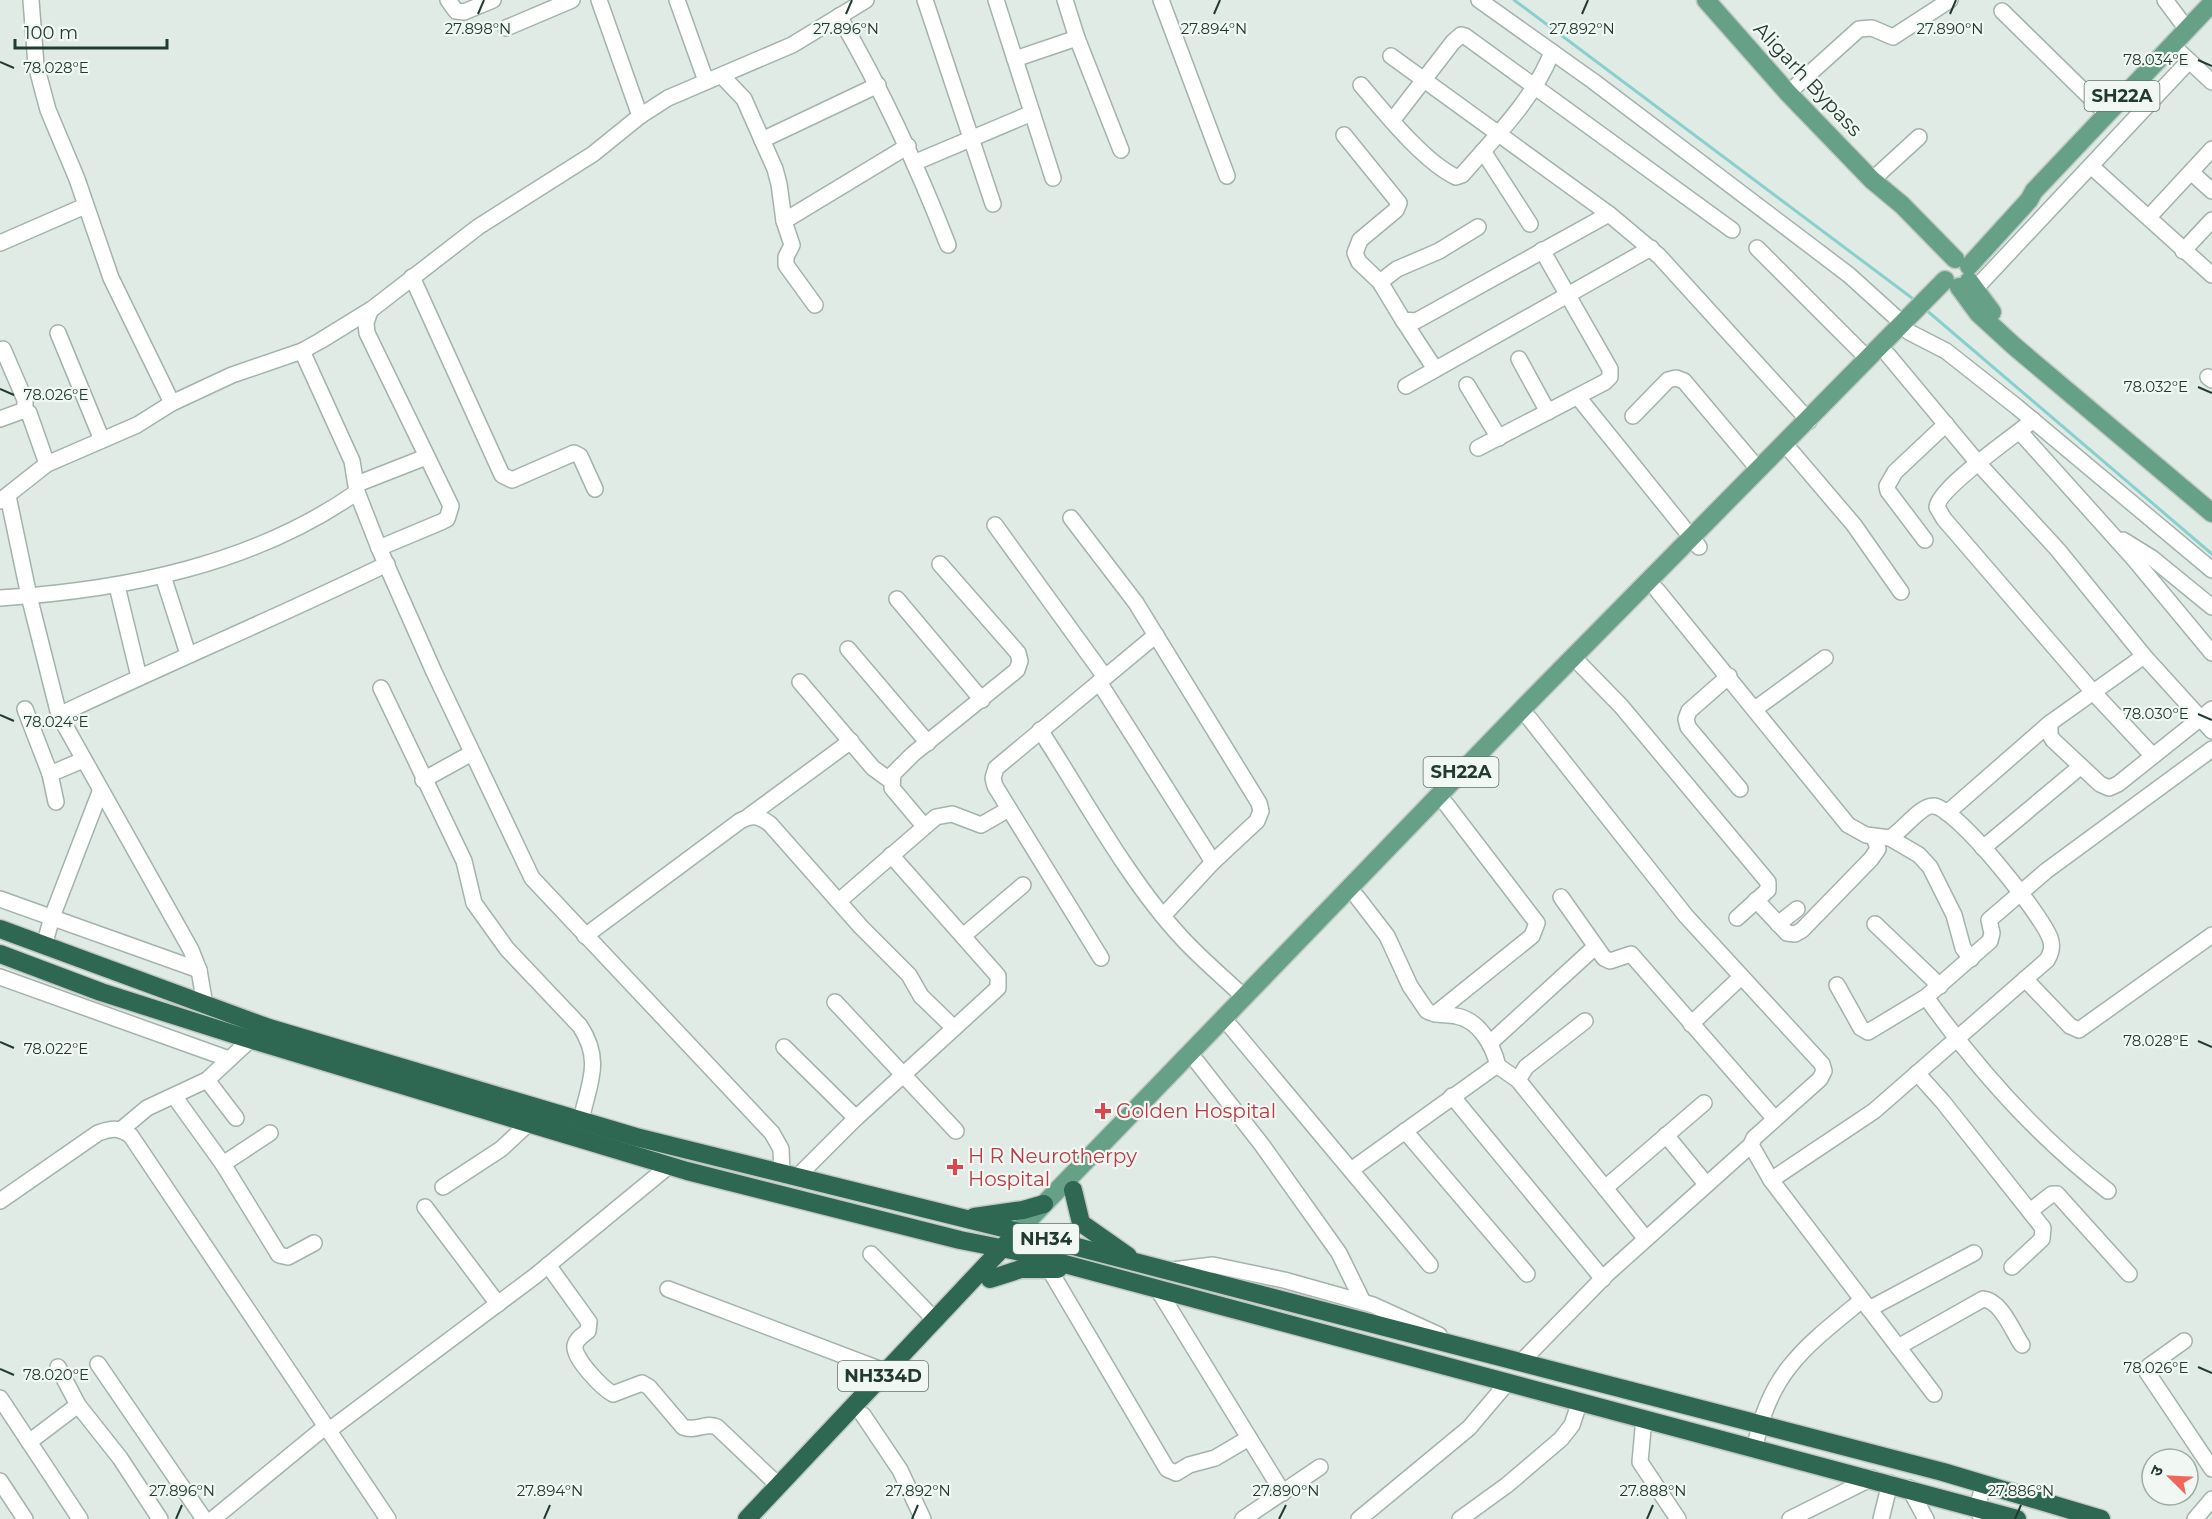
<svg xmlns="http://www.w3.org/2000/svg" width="2212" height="1519" font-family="Montserrat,'Noto Sans Devanagari',sans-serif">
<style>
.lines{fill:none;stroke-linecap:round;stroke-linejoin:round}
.stream{stroke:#89cfcf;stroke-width:3}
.minor-casing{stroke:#a3b3ab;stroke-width:18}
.major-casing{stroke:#c1c8c5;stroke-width:21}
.highway-casing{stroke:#c1c8c5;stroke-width:21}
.minor{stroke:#fff;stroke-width:15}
.major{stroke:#66a087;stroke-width:18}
.highway{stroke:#2e6752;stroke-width:18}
.ticks{fill:none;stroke:#213b30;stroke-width:2}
.health-dot{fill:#e0444e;stroke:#f1f8f3;stroke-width:2}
.labels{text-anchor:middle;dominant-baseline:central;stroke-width:4.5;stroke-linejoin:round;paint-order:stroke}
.shield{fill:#f1f8f3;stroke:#5f746a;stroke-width:1.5}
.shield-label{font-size:18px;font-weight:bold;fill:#213b30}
.street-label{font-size:20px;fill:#213b30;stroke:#f1f8f3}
.health-label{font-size:20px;fill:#be3a42;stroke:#f1f8f3;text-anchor:start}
.ticks-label{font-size:15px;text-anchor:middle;fill:#213b30;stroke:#f1f8f3;stroke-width:4.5;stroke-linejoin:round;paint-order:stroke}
</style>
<rect width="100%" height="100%" fill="#e0ebe5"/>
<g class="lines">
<g class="stream">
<path d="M1514 0 1916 301"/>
<path d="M1925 309 2212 554"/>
</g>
<g class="minor-casing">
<g id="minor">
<path d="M31 0 36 65 48 110 77 179 111 278 172 403"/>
<path d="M448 0 456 11 464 12 493 0"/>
<path d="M599 0 640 116"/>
<path d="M677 0 706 81"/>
<path d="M925 0 993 204"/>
<path d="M996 0 1053 178"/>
<path d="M1065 0 1077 38 1121 150"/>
<path d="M1161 0 1227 176"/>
<path d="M1479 0 1593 81 1849 275 1903 324"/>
<path d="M2165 0 2186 28"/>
<path d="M2002 11 2106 113"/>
<path d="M839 16C882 90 917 165 948 245"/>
<path d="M506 28 572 0"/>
<path d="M2171 44 2212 82"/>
<path d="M1391 56 1609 214"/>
<path d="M1015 59 1077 38"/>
<path d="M722 76 744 99 775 169 779 184 784 221 792 245 786 257V265L815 305"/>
<path d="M1361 85C1384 112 1424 162 1456 177L1462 175C1495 137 1534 99 1552 52"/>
<path d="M1788 93 1859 29 1872 28 1893 37 1950 0"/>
<path d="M1392 121 1453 42 1461 35 1465 36 1732 230"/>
<path d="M1344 135 1399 203 1396 210 1360 240 1355 253 1359 262 1380 282 1403 320 1416 321 1609 214 1659 256 1809 421"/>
<path d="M762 140 878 85"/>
<path d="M1483 151 1530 224"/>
<path d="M916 162 1032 113"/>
<path d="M2092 167 2212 275"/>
<path d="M2191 172 2212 191"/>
<path d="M1872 180 1919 137"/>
<path d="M2149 217 2212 149"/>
<path d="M784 221 908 146"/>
<path d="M0 243 85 206"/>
<path d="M1757 248 1868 359"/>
<path d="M2183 251 2212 220"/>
<path d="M412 277 502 475 512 480 574 453 580 456 595 489"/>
<path d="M1380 282 1397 269 1439 251 1478 227"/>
<path d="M1975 289 2189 61"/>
<path d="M370 311 366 323 367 333 451 506 447 519 441 522 379 548"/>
<path d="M1403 320 1435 369"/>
<path d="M1909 332 1946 351 2017 407 2212 570"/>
<path d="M58 333 102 440"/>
<path d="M3 349 25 400V411"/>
<path d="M302 351 352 461 357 492 379 548 434 672 532 878 772 1133 781 1149 782 1174"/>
<path d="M1888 355 1978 463 2058 550 2144 656 2212 731"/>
<path d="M1519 359 1548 412"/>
<path d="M2208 377 2212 380"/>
<path d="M1467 385 1499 438"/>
<path d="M1406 386 1651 248"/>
<path d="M1578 397 1699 547"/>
<path d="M1633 416 1668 380 1676 378 1684 381 1759 470"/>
<path d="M0 419 22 411 29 413 47 464"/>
<path d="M2033 420C2015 436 1939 487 1937 507L1944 519 2093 692 2153 756"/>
<path d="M2020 432 2134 559 2212 653"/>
<path d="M1785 444 1854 525 1901 592"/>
<path d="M1478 448 1605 382 1610 377V369L1542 250"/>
<path d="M357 484 426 457"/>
<path d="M8 496 29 596 59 715 191 950 199 970 205 1005"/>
<path d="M0 501 47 464 137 425 172 403 232 375 302 351 320 341 372 309 478 227 593 154 640 116 668 98 792 45 866 0"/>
<path d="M1071 518 1136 603 1259 803 1261 811 1257 821 1213 862 1163 916"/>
<path d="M995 525 1105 677"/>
<path d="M1925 540 1888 491 1887 486 1895 472 1946 424"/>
<path d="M2123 540 2152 558 2212 607"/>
<path d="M163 576 188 654"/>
<path d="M117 586 139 677"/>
<path d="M1657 590 1848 825 1866 835 1890 838C1902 831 1922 804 1934 806 1958 809 2041 914 2050 938 2053 946 2052 952 2047 960L1874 1111 1771 1180 1934 1394"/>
<path d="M0 598C124 590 253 565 357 492"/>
<path d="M897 599 982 700"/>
<path d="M848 649 928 743"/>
<path d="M2144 656 2050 723V735L2053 740 2100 784 2109 788 2118 784 2212 709"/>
<path d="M1581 665 1621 706 1768 882V890L1737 918"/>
<path d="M1729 676 1689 711 1686 719 1688 727 1740 789"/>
<path d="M800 682 873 768 891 781"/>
<path d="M1099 682 1213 862"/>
<path d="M381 688 464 861 474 903 507 949 580 1026C603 1061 589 1083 581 1120"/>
<path d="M25 709 50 774 56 802"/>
<path d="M1755 709 1825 658"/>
<path d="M59 715C168 663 278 617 387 564"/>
<path d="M1529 718 1686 916 1822 1064 1824 1071 1820 1079 1754 1138 1751 1145 1771 1180"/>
<path d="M1040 730C1083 796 1128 880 1181 937 1200 958 1223 977 1244 997"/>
<path d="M50 774 83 760"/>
<path d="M423 780 472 753"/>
<path d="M1947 813 2050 723"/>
<path d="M749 816 851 741"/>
<path d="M924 826 892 788 893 774 913 754 1017 670 1020 661 1018 653 940 564"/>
<path d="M1890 838 1919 855 1930 867 1954 915 1963 948 1971 959"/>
<path d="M1983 848 2080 767"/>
<path d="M1357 897 1387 936 1410 986 1427 1011C1436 1016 1446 1014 1456 1016 1479 1020 1493 1045 1498 1066"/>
<path d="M1561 897 1604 958 1610 961 1631 954 1775 1119"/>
<path d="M0 899 199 970"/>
<path d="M1756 900 1787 933 1795 934 1802 930 1871 859 1878 849 1874 837"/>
<path d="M839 901 936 817 952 814 981 825 1009 809"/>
<path d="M1778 924 1797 909"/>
<path d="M1875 924 1940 986"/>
<path d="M585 936 740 821C753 814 759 816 770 824L861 927 909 975 921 996 954 1028"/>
<path d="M963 936 1023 885"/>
<path d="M44 946 52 917 100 792"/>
<path d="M1101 958 995 786 993 778 996 768 1156 635"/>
<path d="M0 977 229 1059"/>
<path d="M2025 979 2070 1026 2079 1030 2212 935"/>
<path d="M1837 985 1861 1028 1868 1032 1926 997 1990 941 1992 933 1989 920 2046 871 2212 749"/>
<path d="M1926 997C1978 1070 2038 1137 2108 1191"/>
<path d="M835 1002 956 1131"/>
<path d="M1435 1014 1532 936 1537 923 1446 804"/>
<path d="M1585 1021 1526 1067 1518 1080 1646 1239"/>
<path d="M1691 1024 1741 977"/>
<path d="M1231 1027 1430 1265"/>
<path d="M1490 1043 1595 947"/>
<path d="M784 1047 856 1118"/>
<path d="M1197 1062 1262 1145 1339 1253 1363 1302"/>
<path d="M1917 1073 1943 1102 2043 1228 2042 1239 2012 1267"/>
<path d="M207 1080 236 1118"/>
<path d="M174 1096 223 1164 279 1255 288 1257 314 1243"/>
<path d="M1452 1096 1603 1279"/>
<path d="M122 1129 147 1108 207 1080 250 1040"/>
<path d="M1405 1131 1527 1274"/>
<path d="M1666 1135 1706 1184"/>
<path d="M223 1164 270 1133"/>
<path d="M1351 1170 1493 1068 1498 1066 1518 1080"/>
<path d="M797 1177 856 1118 998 988V976L891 855"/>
<path d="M443 1187 501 1149 529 1123"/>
<path d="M1605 1188 1704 1103"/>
<path d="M0 1201 98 1133C112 1128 119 1127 131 1136L388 1519"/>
<path d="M425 1207 498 1304"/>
<path d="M2030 1211 2052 1194H2057L2129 1274"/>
<path d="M871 1254 934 1319"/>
<path d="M548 1265 589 1322 588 1331C583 1335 576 1339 575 1346 573 1358 602 1388 613 1394L642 1383 649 1387 683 1427C696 1432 705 1422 717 1427L779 1486"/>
<path d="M1049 1269 1167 1469 1176 1473 1189 1465 1215 1458 1249 1438"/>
<path d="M1172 1270 1213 1265 1284 1280 1373 1305 1439 1335"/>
<path d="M1157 1288 1283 1493"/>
<path d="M668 1289 887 1372"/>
<path d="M1869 1309 1974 1253"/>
<path d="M2184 1341 2149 1366 2147 1372 2212 1469"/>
<path d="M1898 1347 1983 1299C2001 1300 2013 1332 2022 1345"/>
<path d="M1520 1363 1607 1274 1751 1145"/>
<path d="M98 1364 204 1519"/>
<path d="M0 1398 80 1519"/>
<path d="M78 1405 120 1458 160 1519"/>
<path d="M863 1415 900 1470 923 1519"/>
<path d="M1644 1418 1640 1462 1678 1519"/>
<path d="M328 1431 535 1276 670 1165"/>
<path d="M29 1442 78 1405 58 1367"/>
<path d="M1755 1447C1769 1372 1806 1346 1862 1300"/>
<path d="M0 1481 25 1519"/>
<path d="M1909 1488 1926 1519"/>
<path d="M213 1519 325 1427"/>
<path d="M1243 1519 1320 1467"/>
<path d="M1359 1519 1469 1428 1508 1382"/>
<path d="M1460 1519 1507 1485 1561 1439 1572 1425 1580 1401"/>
<path d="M1790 1519 1872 1478"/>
<path d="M1881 1519 1890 1483"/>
<path d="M1982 1519 1977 1507 1984 1484"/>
<path d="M2195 1519 2212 1499"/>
</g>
</g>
<g class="major-casing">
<g id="major">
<path d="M1706 0 1788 93 1872 180 1902 205 1955 259"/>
<path d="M1969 266 2029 200 2034 191 2212 3"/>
<path d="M1969 281 1992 312"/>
<path d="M1959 287 1978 313 2014 346 2212 513"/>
<path d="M1017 1232 1528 703 1945 280"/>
</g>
</g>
<g class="highway-casing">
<g id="highway">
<path d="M0 929 269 1028 636 1137 1031 1235 1943 1472 2101 1519"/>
<path d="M0 954 101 992 236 1035 687 1171 960 1240 1016 1251 2017 1519"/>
<path d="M1073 1190 1081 1223 1128 1256"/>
<path d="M974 1217 1023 1210 1044 1204"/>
<path d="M990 1279 1021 1269H1058"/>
<path d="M747 1519 1007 1243"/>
</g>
</g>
<use href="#minor" class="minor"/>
<use href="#major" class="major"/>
<use href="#highway" class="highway"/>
</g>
<path class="ticks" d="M478 14 484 0M846 14 852 0M1214 14 1220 0M1582 14 1588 0M1950 14 1956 0M2198 60 2212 66M0 62 14 68M2198 387 2212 393M0 389 14 395M2198 714 2212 720M0 715 14 721M2198 1041 2212 1047M0 1042 14 1048M2198 1367 2212 1373M0 1369 14 1375M176 1519 182 1505M544 1519 550 1505M912 1519 918 1505M1279 1519 1286 1505M1647 1519 1653 1505M2015 1519 2021 1505"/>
<g class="health-dot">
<path d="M1100 1102h6v6h6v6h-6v6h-6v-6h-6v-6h6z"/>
<path d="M952 1158h6v6h6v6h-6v6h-6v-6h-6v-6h6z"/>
</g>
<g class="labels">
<g class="shield">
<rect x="2084.5" y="81" width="75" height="30" rx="4.5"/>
<rect x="1423.5" y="757" width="75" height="30" rx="4.5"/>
<rect x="1013" y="1224" width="66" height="30" rx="4.5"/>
<rect x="838" y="1361" width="90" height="30" rx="4.5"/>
</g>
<g class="shield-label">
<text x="2122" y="96">SH22A</text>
<text x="1461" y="772">SH22A</text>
<text x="1046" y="1239">NH34</text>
<text x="883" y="1376">NH334D</text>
</g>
<g class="street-label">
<text transform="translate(1808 79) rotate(47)">Aligarh Bypass</text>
</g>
<g class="health-label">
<text x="1116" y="1111">Golden Hospital</text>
<text x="968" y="1156">H R Neurotherpy<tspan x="968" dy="23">Hospital</tspan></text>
</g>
</g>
<g class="ticks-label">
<text x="478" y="34">27.898°N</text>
<text x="1950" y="34">27.890°N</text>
<text x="846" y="34">27.896°N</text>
<text x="1214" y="34">27.894°N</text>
<text x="1582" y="34">27.892°N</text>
<text x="2156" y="65">78.034°E</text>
<text x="56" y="73">78.028°E</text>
<text x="2156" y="392">78.032°E</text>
<text x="56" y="400">78.026°E</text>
<text x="2156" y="719">78.030°E</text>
<text x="56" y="727">78.024°E</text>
<text x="2156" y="1046">78.028°E</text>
<text x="56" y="1054">78.022°E</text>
<text x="2156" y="1373">78.026°E</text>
<text x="56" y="1380">78.020°E</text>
<text x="182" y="1496">27.896°N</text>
<text x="550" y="1496">27.894°N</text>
<text x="918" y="1496">27.892°N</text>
<text x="1286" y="1496">27.890°N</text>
<text x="1653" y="1496">27.888°N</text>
<text x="2021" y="1496">27.886°N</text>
</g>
<g transform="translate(2170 1477) rotate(294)"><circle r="28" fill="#f1f8f3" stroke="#9eaca5" stroke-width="1.5"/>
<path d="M0-4.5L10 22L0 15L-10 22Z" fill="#ef675a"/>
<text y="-9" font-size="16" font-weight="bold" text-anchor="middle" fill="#213b30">उ</text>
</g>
<path d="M15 39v9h152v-9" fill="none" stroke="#213b30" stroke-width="3"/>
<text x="24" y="39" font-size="18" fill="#213b30" stroke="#f1f8f3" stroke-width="4.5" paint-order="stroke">100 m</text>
</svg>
